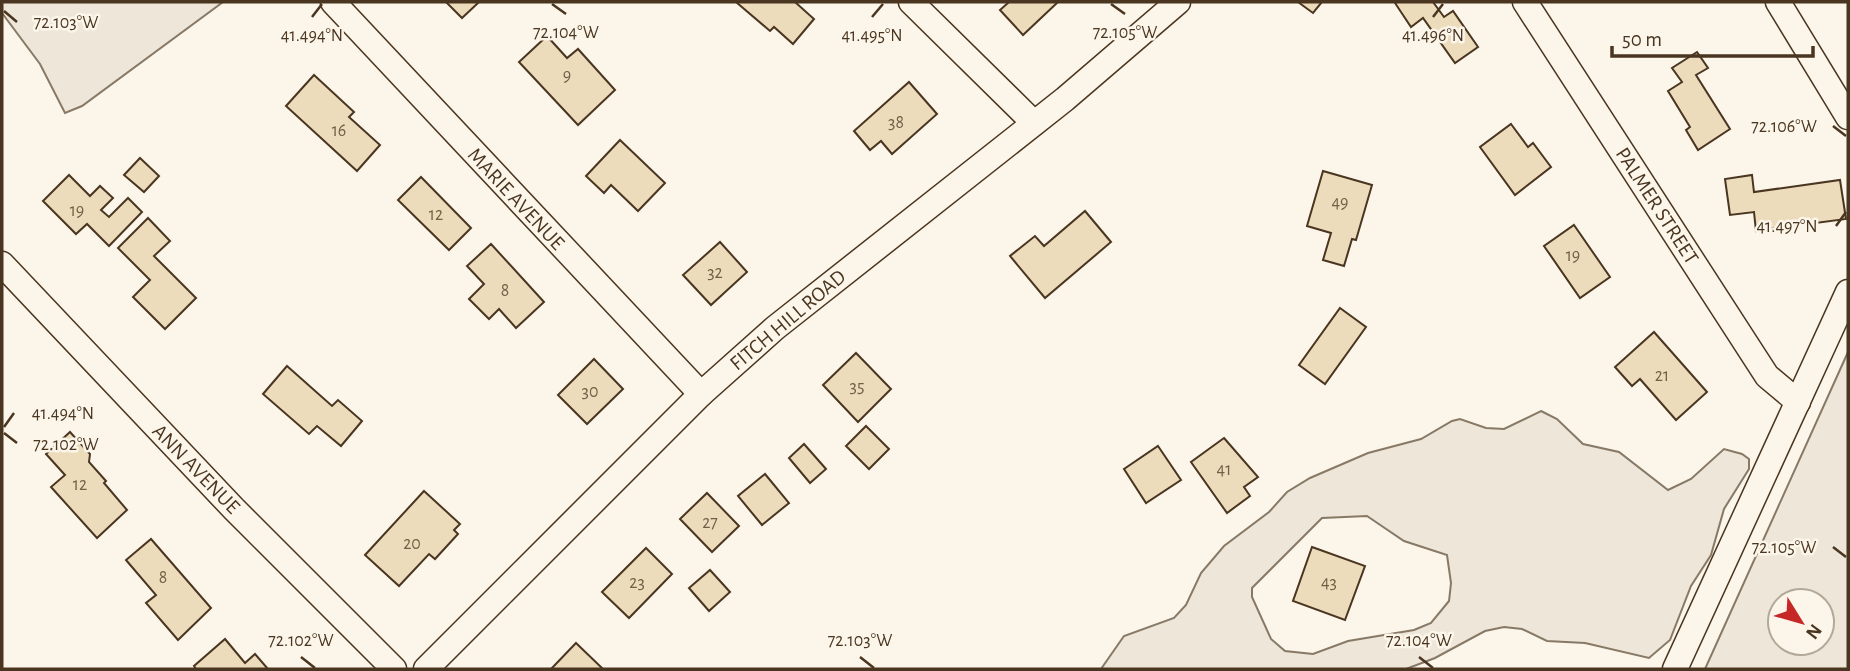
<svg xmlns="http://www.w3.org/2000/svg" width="1850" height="671" font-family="'Alegreya Sans',sans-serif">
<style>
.green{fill:#ede6d9;stroke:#887966;stroke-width:2;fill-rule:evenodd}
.building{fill:#ecdcbc;stroke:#4a3520;stroke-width:2}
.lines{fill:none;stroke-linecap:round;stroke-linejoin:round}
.minor-casing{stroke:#4a3520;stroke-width:27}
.minor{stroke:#fbf6e9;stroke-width:24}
.ticks{fill:none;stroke:#4a3520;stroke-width:2.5}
.labels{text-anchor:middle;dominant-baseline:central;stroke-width:5;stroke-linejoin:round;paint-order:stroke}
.number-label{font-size:18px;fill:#725f47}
.street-label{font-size:21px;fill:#4a3520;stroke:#fbf6e9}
.ticks-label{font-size:18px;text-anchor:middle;fill:#4a3520;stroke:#fbf6e9;stroke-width:5;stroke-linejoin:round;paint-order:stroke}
</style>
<rect width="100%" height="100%" fill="#fbf6e9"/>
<g class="green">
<path d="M2 2H223L82 106 65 113 40 64 2 13Z"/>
<path d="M1848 352V669H1705ZM1780 601H1822V643H1780Z"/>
<path d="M1541 411 1557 419 1583 444 1619 452 1668 490 1691 479 1724 449 1742 454 1749 459V469L1724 509 1711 555 1691 586 1670 640 1649 658 1585 643 1547 641 1522 629 1504 627 1485 631 1435 658 1406 669H1101L1124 636 1174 618 1186 605 1201 573 1224 546 1269 512 1287 492 1310 478 1368 453 1421 439 1452 421 1460 419 1486 428 1504 429ZM1367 516 1404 541 1447 555 1451 583 1449 601 1431 623 1414 630 1348 641 1313 654 1285 651 1271 639 1252 597V588L1322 518Z"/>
</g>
<g class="building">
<path d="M446 2H479L462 18Z"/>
<path d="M736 2H795L814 19 793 44 774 27 770 31Z"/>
<path d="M1009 2H1058L1023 35 1000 10Z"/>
<path d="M1298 2H1322L1313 13Z"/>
<path d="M1397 2H1433L1444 17 1453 11 1478 47 1455 63 1423 18 1411 27 1395 3Z"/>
<path d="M547 36 567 58 578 49 615 90 578 125 519 62Z"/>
<path d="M1697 52 1708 68 1696 75 1730 129 1698 150 1686 130 1690 127 1668 91 1682 82 1672 68Z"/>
<path d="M314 75 354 112 349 117 380 145 357 171 286 106Z"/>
<path d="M909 82 937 114 892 154 881 141 870 150 854 131Z"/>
<path d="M1511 124 1528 147 1533 143 1551 167 1515 195 1480 147Z"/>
<path d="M620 140 665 183 638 211 611 185 604 193 586 176Z"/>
<path d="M140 158 159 176 144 192 124 175Z"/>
<path d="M1323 171 1372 185 1356 240 1352 239 1344 266 1323 260 1331 233 1307 226Z"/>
<path d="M69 175 90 196 100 186 113 198 101 210 109 217 128 198 142 212 109 246 87 224 76 234 43 201Z"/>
<path d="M1752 175 1754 192 1840 180 1846 219 1756 231 1754 212 1730 215 1725 179Z"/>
<path d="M421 177 471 228 449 250 398 200Z"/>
<path d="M1085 211 1111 242 1045 298 1010 256 1035 236 1044 246Z"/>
<path d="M148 218 170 241 154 256 196 298 165 329 133 297 150 280 118 248Z"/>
<path d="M1574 225 1610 277 1580 298 1544 246Z"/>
<path d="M720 242 747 272 711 305 683 275Z"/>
<path d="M491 244 544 302 516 328 499 309 489 319 469 299 484 284 467 266Z"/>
<path d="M1340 308 1366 327 1325 384 1299 365Z"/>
<path d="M1654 332 1707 392 1676 420 1640 379 1632 386 1615 367Z"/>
<path d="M856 353 891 389 858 422 823 385Z"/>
<path d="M594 359 623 389 587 424 558 395Z"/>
<path d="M287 366 332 406 338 400 362 421 341 446 317 426 309 434 263 394Z"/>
<path d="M866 426 889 449 869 469 846 446Z"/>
<path d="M70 432 90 454 89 462 106 481 104 483 127 510 97 538 51 487 65 475 46 454Z"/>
<path d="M1224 438 1258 477 1244 487 1250 496 1227 513 1191 462Z"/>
<path d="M804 444 826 469 810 483 789 458Z"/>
<path d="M1158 446 1181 480 1146 503 1124 469Z"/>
<path d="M765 474 789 503 762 525 738 496Z"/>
<path d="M424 491 460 524 454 530 458 534 435 559 429 554 399 586 365 555Z"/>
<path d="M707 493 739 526 712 552 680 519Z"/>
<path d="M151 539 211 608 178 640 146 603 156 595 126 560Z"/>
<path d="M1312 547 1365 566 1345 620 1293 601Z"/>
<path d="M646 548 672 574 629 618 602 592Z"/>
<path d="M710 570 730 592 709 611 689 588Z"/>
<path d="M225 639 245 663 255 654 268 669H196L194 666Z"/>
<path d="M576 643 603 669H551Z"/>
</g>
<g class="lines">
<g class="minor-casing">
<g id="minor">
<path d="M333 2 701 394"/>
<path d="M911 2 1034 123"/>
<path d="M1525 2 1767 376 1798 402"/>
<path d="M1778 2 1848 117"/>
<path d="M2 264 234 509 394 669"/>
<path d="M426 669 701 394 775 328 1065 99 1178 2"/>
<path d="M1675 669 1848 292"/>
</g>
</g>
<use href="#minor" class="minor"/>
</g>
<path class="ticks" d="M552 4 566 14M1111 4 1125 14M4 11 17 22M312 17 322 4M872 17 883 4M1433 17 1443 4M1833 126 1846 136M1836 226 1846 212M4 427 14 413M4 433 17 443M1833 547 1846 557M301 657 315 668M860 657 874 668M1419 657 1433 668"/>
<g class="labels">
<g class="number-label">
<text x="567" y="76">9</text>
<text x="896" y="123">38</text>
<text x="339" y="131">16</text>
<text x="1340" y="203">49</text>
<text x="77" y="211">19</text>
<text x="436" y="215">12</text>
<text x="1573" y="256">19</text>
<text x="715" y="273">32</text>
<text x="505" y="291">8</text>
<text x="1662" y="376">21</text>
<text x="857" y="387">35</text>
<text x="590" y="392">30</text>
<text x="1224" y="470">41</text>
<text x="80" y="485">12</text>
<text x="710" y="523">27</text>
<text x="412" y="544">20</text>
<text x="163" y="578">8</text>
<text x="637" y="583">23</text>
<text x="1329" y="583">43</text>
</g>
<g class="street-label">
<text transform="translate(516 199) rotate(47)">MARIE AVENUE</text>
<text transform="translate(1657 206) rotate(57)">PALMER STREET</text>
<text transform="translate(788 320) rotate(-40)">FITCH HILL ROAD</text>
<text transform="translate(196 469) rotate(46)">ANN AVENUE</text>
</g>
</g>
<g class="ticks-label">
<text x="66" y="28">72.103°W</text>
<text x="566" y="38">72.104°W</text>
<text x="1125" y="38">72.105°W</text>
<text x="312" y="41">41.494°N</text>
<text x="872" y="41">41.495°N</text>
<text x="1433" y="41">41.496°N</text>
<text x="1784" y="132">72.106°W</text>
<text x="1787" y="232">41.497°N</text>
<text x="63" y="419">41.494°N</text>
<text x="66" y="450">72.102°W</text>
<text x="1784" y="553">72.105°W</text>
<text x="301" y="646">72.102°W</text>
<text x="860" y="646">72.103°W</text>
<text x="1419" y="646">72.104°W</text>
</g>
<rect width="1850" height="671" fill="none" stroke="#4a3520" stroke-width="7"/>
<g transform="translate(1801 622) rotate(127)"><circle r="33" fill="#fbf6e9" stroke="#b4a999" stroke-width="2"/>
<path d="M0-5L12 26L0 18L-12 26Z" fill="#c62828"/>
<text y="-10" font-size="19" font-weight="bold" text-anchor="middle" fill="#4a3520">N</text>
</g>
<path d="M1612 46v10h201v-10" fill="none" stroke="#4a3520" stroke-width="3.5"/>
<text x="1622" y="46" font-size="21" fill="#4a3520" stroke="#fbf6e9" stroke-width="5" paint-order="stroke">50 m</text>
</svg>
